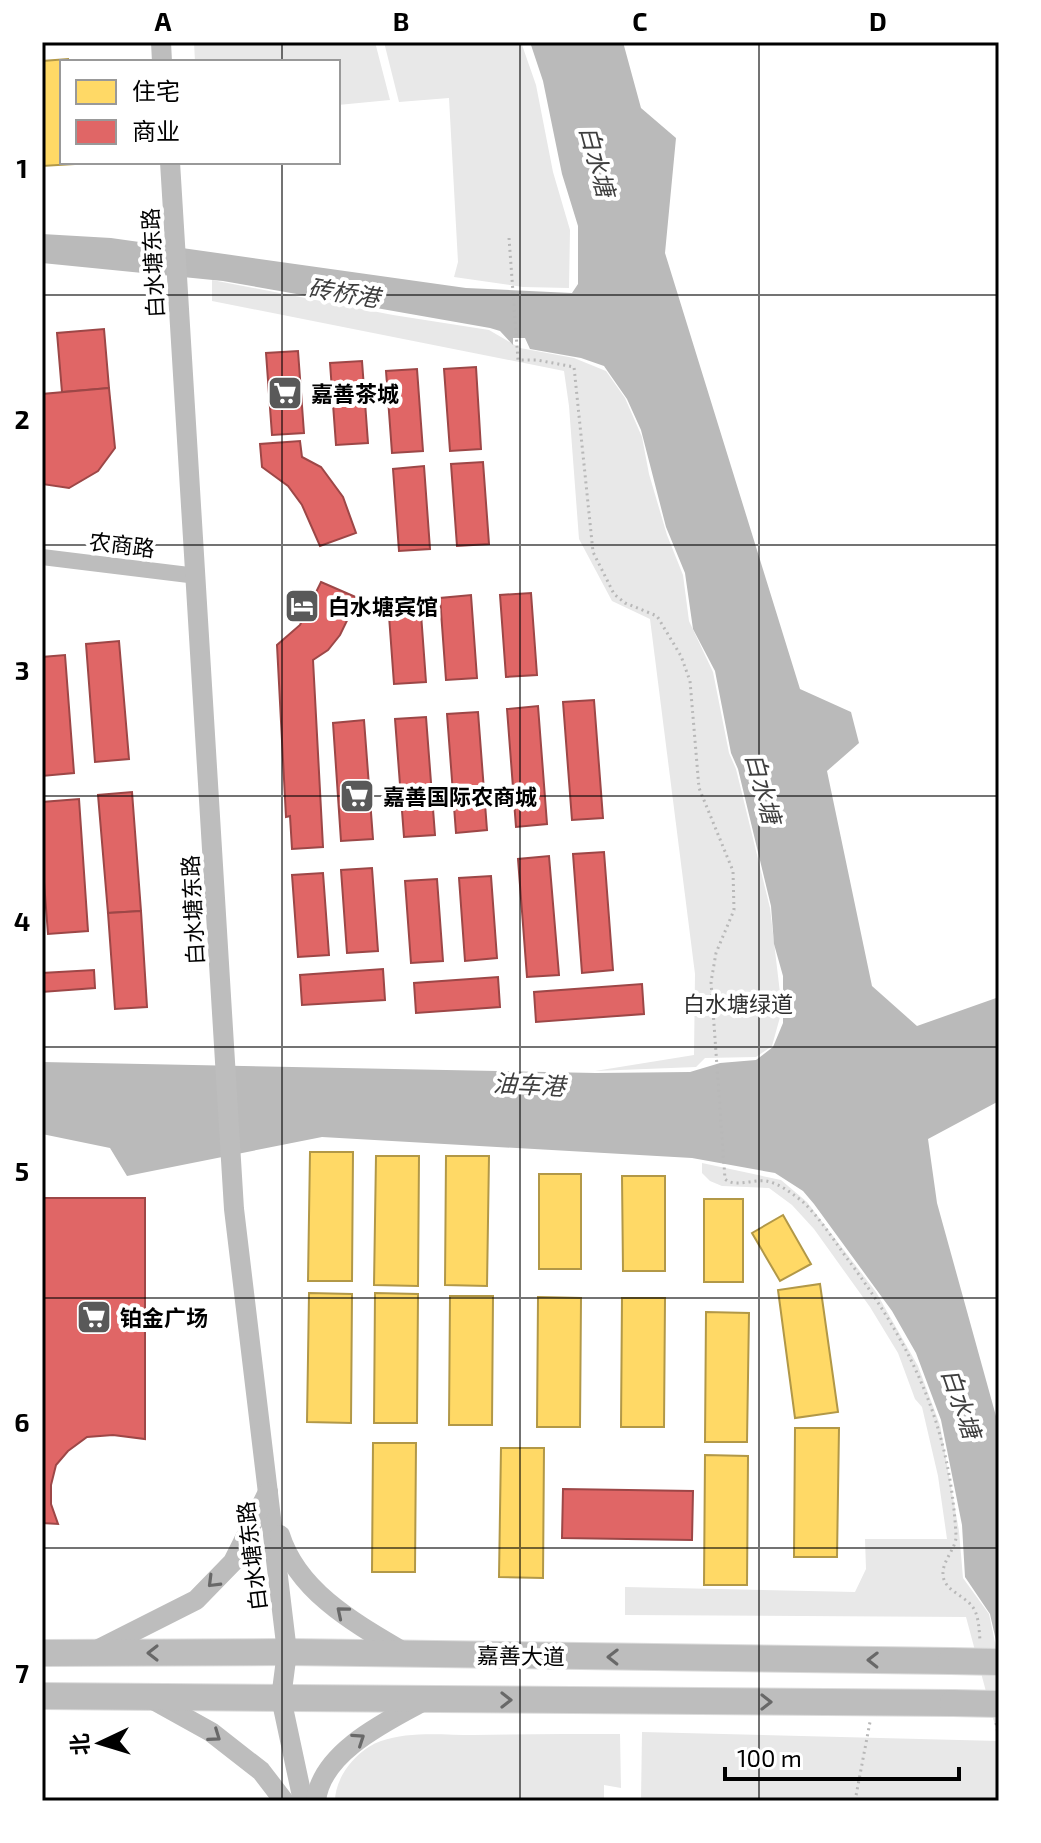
<svg xmlns="http://www.w3.org/2000/svg" width="1041" height="1843" font-family="'Exo 2','Noto Sans SC',sans-serif">
<style>
.green{fill:#e8e8e8}
.water{fill:#bababa}
.homes{fill:#ffd966;stroke:#b29847;stroke-width:2}
.shops{fill:#e06666;stroke:#9d4747;stroke-width:2}
.lines{fill:none;stroke-linecap:round;stroke-linejoin:round}
.primary-casing{stroke:#dbdbdb;stroke-width:28}
.path{stroke:#b8b8b8;stroke-width:3;stroke-dasharray:2 4;stroke-linecap:butt}
.minor{stroke:#bdbdbd;stroke-width:16}
.tertiary{stroke:#bdbdbd;stroke-width:20}
.primary{stroke:#bdbdbd;stroke-width:26}
.primary-bridge-casing{stroke:#dbdbdb;stroke-width:28;stroke-linecap:butt}
.primary-bridge{stroke:#bdbdbd;stroke-width:26}
.oneway{stroke:#686868}
.grid{fill:none;stroke:#000;stroke-width:2;stroke-opacity:0.55}
.labels{text-anchor:middle;dominant-baseline:central;stroke-width:8;stroke-linejoin:round;paint-order:stroke}
.street-label{font-size:22px;fill:#000;stroke:#fff}
.poi-label{font-size:22px;font-weight:bold;fill:#000;stroke:#fff;text-anchor:start}
.park-label{font-size:22px;fill:#2d2d2d;stroke:#fff}
.water-label{font-size:24px;font-style:italic;fill:#3e3e3e;stroke:#fff}
.neatline{fill:none;stroke:#000;stroke-width:3}
.grid-label{font-size:26px;text-anchor:middle;font-weight:bold;fill:#000}
</style>
<rect width="100%" height="100%" fill="#fff"/>
<g class="green">
<path d="M194 42H375L390 100 338 105V62H195Z"/>
<path d="M384 42H521L536 85 553 172 570 230 569 288 523 287 454 277 458 262 449 98 399 102Z"/>
<path d="M212 280 393 315 489 330 520 348 574 358 606 371 625 398 642 437 649 474 667 535 683 575 689 621 713 672 729 753 736 769 770 908 782 1010 772 1046 756 1057 705 1058 696 1067 595 1071 694 1055 695 974 650 619 612 601 579 539 569 406 564 371 212 301Z"/>
<path d="M702 1163 781 1180 807 1202 876 1292 918 1366 940 1425 959 1531 963 1578 989 1614 999 1661V1740L966 1617 625 1615V1587L855 1592 866 1569 865 1539H947L938 1476 922 1407 915 1399 898 1353 870 1307 814 1229 792 1205 769 1188 722 1186 710 1181 702 1173Z"/>
<path d="M642 1732 999 1741V1801H641Z"/>
<path d="M620 1734 621 1788 604 1785V1801H335C335 1776 358 1749 381 1741 409 1731 444 1735 473 1735 522 1734 571 1734 620 1734Z"/>
</g>
<path class="water" d="M530 42H623L641 108 676 138 665 253 800 689 851 712 859 743 827 771 872 986 917 1026 999 997V1101L928 1139 937 1203 999 1427V1654L990 1614 965 1577 962 1525 941 1420 916 1353 892 1311 814 1204 803 1191 775 1173 692 1158 322 1137 127 1176 110 1148 42 1134V1062L596 1073 690 1072 720 1063 756 1060 773 1047 783 1023V976L774 944 771 906 738 769 731 753 715 671 693 629 685 573 666 527 641 430 627 399 604 366 581 358 530 349 525 338H513V345L500 331 490 328 223 281 42 263V234L111 238 466 288 572 293 578 284V226L562 174 543 81Z"/>
<g class="homes">
<path d="M68 59V62H62V162L75 164 42 166V61Z"/>
<path d="M310 1152H353L352 1281H308Z"/>
<path d="M376 1156H419L418 1286 374 1285Z"/>
<path d="M446 1156H489L487 1286 445 1285Z"/>
<rect x="539" y="1174" width="42" height="95"/>
<path d="M622 1176H665V1271H623Z"/>
<rect x="704" y="1199" width="39" height="83"/>
<path d="M783 1215 811 1264 780 1281 752 1233Z"/>
<path d="M820 1284 838 1412 795 1418 778 1290Z"/>
<path d="M309 1293 352 1294 351 1423 307 1422Z"/>
<path d="M375 1293 418 1294 417 1423H374Z"/>
<path d="M450 1296H493L492 1425H449Z"/>
<path d="M538 1297 581 1298 580 1427H537Z"/>
<path d="M622 1298H665L664 1427H621Z"/>
<path d="M706 1312 749 1313 747 1442H705Z"/>
<path d="M795 1428H839L837 1557H794Z"/>
<path d="M373 1443H416L415 1572H372Z"/>
<path d="M501 1448H544L543 1578 499 1577Z"/>
<path d="M705 1455 748 1456 747 1585H704Z"/>
</g>
<g class="shops">
<path d="M104 329 109 388 62 392 57 333Z"/>
<path d="M298 351 304 433 272 435 266 353Z"/>
<path d="M362 361 368 443 336 445 330 363Z"/>
<path d="M476 367 481 449 450 451 444 369Z"/>
<path d="M417 369 423 451 392 453 386 371Z"/>
<path d="M109 388 115 448 98 471 69 488 42 484V394Z"/>
<path d="M300 441 302 457 321 467 343 497 356 533 320 546 302 505 288 486 262 467 260 444Z"/>
<path d="M483 462 489 544 457 546 451 464Z"/>
<path d="M424 466 430 549 399 551 393 469Z"/>
<path d="M321 582 358 598 340 635 328 650 313 660 323 847 292 849 290 816 286 817 277 645 300 625Z"/>
<path d="M531 593 537 675 506 677 500 595Z"/>
<path d="M471 595 477 678 446 680 440 598Z"/>
<path d="M420 600 426 682 394 684 388 602Z"/>
<path d="M119 641 129 759 95 762 86 644Z"/>
<path d="M65 655 74 773 42 776V657Z"/>
<path d="M594 700 603 818 572 820 563 702Z"/>
<path d="M538 706 547 824 516 827 507 709Z"/>
<path d="M478 712 487 830 456 833 447 714Z"/>
<path d="M426 717 435 835 404 837 395 719Z"/>
<path d="M364 720 373 839 341 841 333 723Z"/>
<path d="M132 792 141 911 108 913 98 795Z"/>
<path d="M79 799 88 931 48 934 42 856V802Z"/>
<path d="M604 852 613 970 582 973 573 854Z"/>
<path d="M549 856 559 975 527 977 518 859Z"/>
<path d="M372 868 378 951 347 953 341 870Z"/>
<path d="M323 873 329 955 298 957 292 875Z"/>
<path d="M491 876 497 958 465 961 459 878Z"/>
<path d="M437 879 443 961 411 963 405 881Z"/>
<path d="M141 911 147 1007 115 1009 108 913Z"/>
<path d="M383 969 385 1000 302 1005 300 975Z"/>
<path d="M94 970 95 988 42 992V973Z"/>
<path d="M498 977 500 1007 416 1013 414 983Z"/>
<path d="M642 984 644 1014 536 1022 534 992Z"/>
<path d="M42 1198H145V1439L113 1435 87 1437 68 1451 56 1465 51 1485V1504L58 1524 42 1523Z"/>
<path d="M563 1489 693 1491 692 1540 562 1538Z"/>
</g>
<g class="lines">
<g class="primary-casing">
<g id="primary">
<path d="M42 1653 287 1652 951 1661"/>
<path d="M42 1696 953 1703"/>
</g>
</g>
<g class="path">
<path d="M509 238 518 360H537L574 367 593 552 614 594 625 603 657 616 681 656 690 681 699 788 733 871 734 910 716 953 711 982 725 1179C735 1188 753 1179 766 1181 779 1183 793 1194 803 1202 822 1220 836 1244 852 1265 914 1350 950 1427 956 1535 957 1548 942 1560 943 1575 944 1590 963 1595 971 1605 979 1613 979 1630 980 1640"/>
<path d="M996 1723 999 1739"/>
<path d="M855 1801 870 1722"/>
</g>
<path class="minor" d="M42 557 197 576"/>
<g class="tertiary">
<path d="M161 42 162 62"/>
<path d="M170 162 234 1209 287 1652 281 1698 303 1801"/>
<path d="M280 1535C298 1593 358 1625 407 1654"/>
<path d="M95 1651 196 1600 233 1562 268 1492"/>
<path d="M148 1697 211 1732 261 1771 284 1801"/>
<path d="M316 1801C321 1752 387 1721 426 1700"/>
</g>
<use href="#primary" class="primary"/>
<g class="primary-bridge-casing">
<g id="primary-bridge">
<path d="M951 1661 999 1662"/>
<path d="M953 1703 999 1704"/>
</g>
</g>
<use href="#primary-bridge" class="primary-bridge"/>
</g>
<defs><path id="oneway-chevron" d="M-2-3.5L2.5 0L-2 3.5" fill="none" stroke-width="1.6" stroke-linecap="round" stroke-linejoin="round" transform="scale(2)"/></defs>
<g class="oneway">
<use href="#oneway-chevron" transform="translate(213 1582) rotate(135)"/>
<use href="#oneway-chevron" transform="translate(342 1612) rotate(-140)"/>
<use href="#oneway-chevron" transform="translate(153 1653) rotate(180)"/>
<use href="#oneway-chevron" transform="translate(613 1657) rotate(-179)"/>
<use href="#oneway-chevron" transform="translate(873 1660) rotate(-179)"/>
<use href="#oneway-chevron" transform="translate(506 1700)"/>
<use href="#oneway-chevron" transform="translate(766 1702)"/>
<use href="#oneway-chevron" transform="translate(215 1736) rotate(35)"/>
<use href="#oneway-chevron" transform="translate(359 1739) rotate(-34)"/>
</g>
<path class="grid" d="M282 42V62M520 42V1801M759 42V1801M282 162V1801M42 295H999M42 545H999M42 796H999M42 1047H999M42 1298H999M42 1548H999"/>
<defs>
<g id="supermarket-square" transform="scale(1.8)"><rect x="-9" y="-9" width="18" height="18" rx="4" fill="#595959" stroke="#fff"/><path d="M-6-5.5h2.5l.6 2H6L4.5 2H-2.5L-4.4-4H-6ZM-1.5 3.2a1.3 1.3 0 1 0 .1 0ZM3 3.2a1.3 1.3 0 1 0 .1 0Z" fill="#fff"/></g>
<g id="hotel-square" transform="scale(1.8)"><rect x="-9" y="-9" width="18" height="18" rx="4" fill="#595959" stroke="#fff"/><path d="M-6-4.5h1.5V1H6V5H4.5V3h-9V5H-6ZM-4 0a1.8 1.8 0 1 1 3.6 0ZM.5 0V-2.5h3Q6-2.5 6 0Z" fill="#fff"/></g>
</defs>
<g fill-rule="evenodd">
<use href="#supermarket-square" x="285" y="393"/>
<use href="#hotel-square" x="302" y="606"/>
<use href="#supermarket-square" x="357" y="796"/>
<use href="#supermarket-square" x="94" y="1317"/>
</g>
<g class="labels">
<g class="street-label">
<text transform="translate(152 263) rotate(-93)">白水塘东路</text>
<text transform="translate(122 544) rotate(7)">农商路</text>
<text transform="translate(192 910) rotate(-93)">白水塘东路</text>
<text transform="translate(251 1556) rotate(-97)">白水塘东路</text>
<text transform="translate(521 1655) rotate(1)">嘉善大道</text>
</g>
<g class="poi-label">
<text x="311" y="393">嘉善茶城</text>
<text x="328" y="606">白水塘宾馆</text>
<text x="383" y="796">嘉善国际农商城</text>
<text x="120" y="1317">铂金广场</text>
</g>
<g class="park-label">
<text x="738" y="1003">白水塘绿道</text>
</g>
<g class="water-label">
<text transform="translate(598 161) rotate(75)">白水塘</text>
<text transform="translate(344 292) rotate(9)">砖桥港</text>
<text transform="translate(764 788) rotate(75)">白水塘</text>
<text transform="translate(529 1084) rotate(3)">油车港</text>
<text transform="translate(962 1403) rotate(71)">白水塘</text>
</g>
</g>
<rect width="1041" height="1843" fill="none" stroke="#ffffff" stroke-width="88"/>
<rect x="60" y="60" width="280" height="104" fill="#ffffff" stroke="#999999" stroke-width="2"/>
<rect x="76" y="80" width="40" height="24" fill="#ffd966" stroke="#999999" stroke-width="2"/>
<text x="132" y="100" font-size="24" fill="#000000">住宅</text>
<rect x="76" y="120" width="40" height="24" fill="#e06666" stroke="#999999" stroke-width="2"/>
<text x="132" y="140" font-size="24" fill="#000000">商业</text>
<g transform="translate(100 1743) rotate(266)" stroke="#ffffff" stroke-width="6" paint-order="stroke">
<path d="M0-6L14 30L0 20L-14 30Z" fill="#000000"/>
<text y="-12" font-size="22" font-weight="bold" text-anchor="middle" fill="#000000">北</text>
</g>
<path d="M725 1767v12h234v-12" fill="none" stroke="#000000" stroke-width="4"/>
<text x="737" y="1767" font-size="24" fill="#000000" stroke="#ffffff" stroke-width="6" paint-order="stroke">100 m</text>
<rect x="44" y="44" width="953" height="1755" class="neatline"/>
<g class="grid-label">
<text x="163" y="31">A</text>
<text x="401" y="31">B</text>
<text x="640" y="31">C</text>
<text x="878" y="31">D</text>
<text x="22" y="178">1</text>
<text x="22" y="429">2</text>
<text x="22" y="680">3</text>
<text x="22" y="931">4</text>
<text x="22" y="1181">5</text>
<text x="22" y="1432">6</text>
<text x="22" y="1683">7</text>
</g>
</svg>
